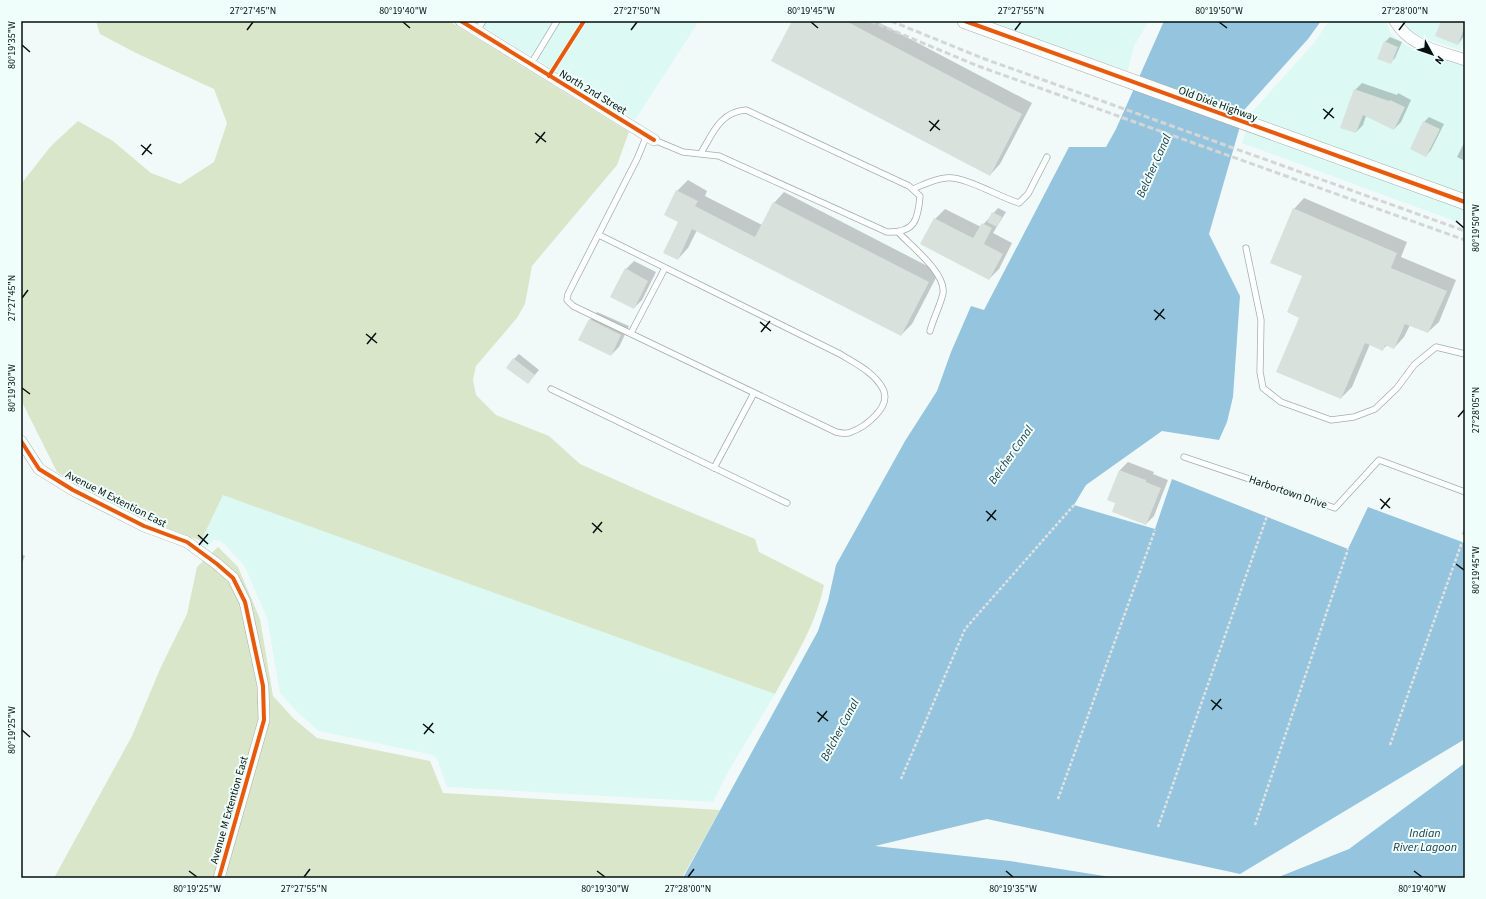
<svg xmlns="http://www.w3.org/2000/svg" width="1486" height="899" font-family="'Source Sans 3',sans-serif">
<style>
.built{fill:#ddf9f3}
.green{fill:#d9e6ca}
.water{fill:#95c5de}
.shadow{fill:#0003}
.building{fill:#d8e1dc}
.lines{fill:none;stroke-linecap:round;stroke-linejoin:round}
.lane-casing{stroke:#a4aeac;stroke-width:7}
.street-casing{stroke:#a4aeac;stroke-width:12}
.secondary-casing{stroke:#a4aeac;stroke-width:16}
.path{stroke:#e0e3e2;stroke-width:2.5;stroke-dasharray:3 2;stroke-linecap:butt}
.lane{stroke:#fdfefe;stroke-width:5.5}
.street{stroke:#fdfefe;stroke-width:11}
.secondary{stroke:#fdfefe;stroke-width:15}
.rail{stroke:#d3d6d5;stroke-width:3;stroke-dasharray:6 3;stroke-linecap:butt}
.cycleway-casing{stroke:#effefa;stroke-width:6}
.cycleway{stroke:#e8590c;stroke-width:4}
.ticks{fill:none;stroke:#05110e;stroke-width:1.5}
.labels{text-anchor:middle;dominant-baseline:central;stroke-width:4;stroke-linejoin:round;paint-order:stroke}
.street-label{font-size:11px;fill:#05110e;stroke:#effefa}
.water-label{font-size:12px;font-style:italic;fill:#173645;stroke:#effefa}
.neatline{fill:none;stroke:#05110e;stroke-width:1.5}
.ticks-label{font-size:10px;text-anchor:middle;fill:#05110e}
</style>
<rect width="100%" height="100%" fill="#f2faf9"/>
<g class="built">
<path d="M474 21H699L635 120Z"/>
<path d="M983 21H1149L1134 46 1128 71Z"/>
<path d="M1329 21H1386L1391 34 1407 46 1465 66V195L1250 118 1251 113 1314 43Z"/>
<path d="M1401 21H1465V36L1460 50 1411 34Z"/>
<path d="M1246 131 1464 209 1460 223 1242 143Z"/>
<path d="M223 494 775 694 729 770 713 802 447 787 437 759 433 755 319 731 298 713 280 693 267 618 244 565 221 541 214 540 206 548 200 544Z"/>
</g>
<g class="green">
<path d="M96 21H449L629 132 617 165 532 266 525 304 517 318 476 366 473 380 476 395 496 415 549 436 580 464 654 497 755 539 759 552 824 585C816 625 794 659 775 694L223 495 201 541 146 520 76 484 57 472 21 400V184L51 146 78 121 113 141 151 173 180 184 214 162 227 123 214 89 136 53 100 34Z"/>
<path d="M218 547 238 567 260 619 273 696 293 718 317 738 430 761 443 793 720 810 682 878H54L132 736 160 669 187 614 197 567Z"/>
</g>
<g class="water">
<path d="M1164 21H1321L1308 39 1245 109 1209 234 1240 296 1233 397 1227 422 1219 440 1162 431 1086 485 1074 505 1155 529 1172 479 1348 549 1368 507 1465 543V739L1240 874 987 819 875 846 1010 861 1117 878H683L818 631 828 601 836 565 905 441 937 391 951 352 971 306 984 310 1069 147H1106L1116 129Z"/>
<path d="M1465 763V878H1276L1349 849Z"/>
</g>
<g class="shadow">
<path d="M794 21H876L1032 103 1000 164 990 175Z"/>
<path d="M1442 21H1465V35L1458 44Z"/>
<path d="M1390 37 1402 42 1395 58 1390 63 1385 42Z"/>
<path d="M1362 83 1397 95 1398 93 1411 100 1401 122 1394 129 1366 116 1363 125 1356 132 1355 90Z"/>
<path d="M1429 117 1444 124 1431 150 1426 156 1424 122Z"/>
<path d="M1465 141V161L1457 157Z"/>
<path d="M688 180 707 191 705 196 762 225 774 203 784 192 939 272 912 324 901 335 697 230 688 248 678 259 679 221 677 191Z"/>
<path d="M1304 198 1407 242 1401 257 1456 280 1439 322 1428 332 1410 325 1404 337 1394 348 1387 345 1382 350 1370 344 1352 387 1341 398 1301 317 1304 276 1294 209Z"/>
<path d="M998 208 1006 212 993 233 1012 243 999 269 989 279 935 219 945 209 981 227Z"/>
<path d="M634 261 656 272 642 300 634 308 626 269Z"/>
<path d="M597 312 629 326 619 347 611 355 590 320Z"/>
<path d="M519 354 539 370 528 383 514 359Z"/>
<path d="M1128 462 1154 472 1153 474 1168 480 1154 516 1146 524 1116 503 1109 500 1120 470Z"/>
<path d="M1465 526V536L1462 534Z"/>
<path d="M21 554 25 556 21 565Z"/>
</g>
<g class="building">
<path d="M792 21H846L1022 114 990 176 771 61Z"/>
<path d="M1441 21H1465V26L1458 45 1435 36Z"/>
<path d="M1384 41 1398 47 1391 64 1377 59Z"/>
<path d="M1354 89 1389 101 1390 100 1405 107 1394 130 1363 115 1356 133 1340 128Z"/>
<path d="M1423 121 1440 129 1426 157 1410 149Z"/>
<path d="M676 190 698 201 695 206 755 237 773 202 929 282 901 336 692 229 678 260 663 253 678 222 664 215Z"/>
<path d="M1293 208 1397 253 1391 268 1447 291 1428 333 1405 324 1394 349 1385 345 1383 351 1365 343 1341 399 1276 372 1299 318 1287 312 1302 276 1270 263Z"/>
<path d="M992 212 1002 217 997 227 987 222Z"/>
<path d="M934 218 973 238 982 223 992 228 984 244 1003 254 989 280 920 244Z"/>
<path d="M625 268 648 281 634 309 610 297Z"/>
<path d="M589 319 621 335 611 356 578 340Z"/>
<path d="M513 358 535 375 528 384 506 368Z"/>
<path d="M1119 470 1146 480V482L1161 488 1146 525 1112 512 1115 503 1107 500Z"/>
</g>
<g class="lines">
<g class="lane-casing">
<g id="lane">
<path d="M477 31 483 21"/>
<path d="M531 64 557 21"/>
<path d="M654 140 683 152 719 156 887 232C915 233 918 220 920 196L909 186 746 110C720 112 713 133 701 153"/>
<path d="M913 189C923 185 934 179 946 178 965 176 999 197 1019 203L1028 194 1047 157"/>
<path d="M898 232C911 246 946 273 943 293 941 304 933 319 930 331"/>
<path d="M599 235 840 354C856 364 874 372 883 389 892 407 865 427 851 432 847 434 840 433 836 432L573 306 567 300 568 294 637 159 647 135"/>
<path d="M1246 248 1261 320 1260 372 1263 388 1281 402 1331 420 1354 417 1375 409 1397 388 1414 365 1436 347 1465 354"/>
<path d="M631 333 665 268"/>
<path d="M551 389 787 503"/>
<path d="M1184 457 1335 508 1379 460 1465 492"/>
<path d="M714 468 754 393"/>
</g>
</g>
<g class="street-casing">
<g id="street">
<path d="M461 21 654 140"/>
<path d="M1395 21C1409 46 1439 51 1465 60"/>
<path d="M21 441 39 469 73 490 144 526 187 542 217 564 233 578 245 602 263 686 264 720 219 878"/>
</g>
</g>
<g class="secondary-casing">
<path id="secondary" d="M965 21 1465 202"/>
</g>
<g class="path">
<path d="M1390 745 1462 542"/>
<path d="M901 779 965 629 1074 505"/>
<path d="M1058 799 1155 530"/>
<path d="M1255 825 1348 549"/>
<path d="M1158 827 1267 516"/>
</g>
<use href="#lane" class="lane"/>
<use href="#street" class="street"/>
<use href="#secondary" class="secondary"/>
<g class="rail">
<path d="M870 21 978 66 1465 240"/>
<path d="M891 21 982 58 1465 231"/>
</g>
<g class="cycleway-casing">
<g id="cycleway">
<path d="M461 21 654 140"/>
<path d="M965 21 1465 202"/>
<path d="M549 76 584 21"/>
<path d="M21 441 39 469 73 490 144 526 187 542 217 564 233 578 245 602 263 686 264 720 219 878"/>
</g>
</g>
<use href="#cycleway" class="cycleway"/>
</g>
<path class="ticks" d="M403 22 410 28M811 22 818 28M1219 22 1227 28M247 30 253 22M631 30 637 22M1015 30 1021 22M1399 30 1405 22M22 45 30 52M1323 109 1334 118M1324 119 1333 108M929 121 940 130M930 131 939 120M535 133 546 142M536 143 545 132M141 145 152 154M142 155 151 144M1456 221 1464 228M22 298 28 290M1154 310 1165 319M1155 320 1164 309M760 322 771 331M761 332 770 321M366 334 377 343M367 344 376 333M22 388 30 394M1458 417 1464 410M1380 499 1390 508M1381 509 1390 498M986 511 996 520M987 521 996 510M592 523 602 532M593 533 602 522M198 535 208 544M199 545 208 534M1456 564 1464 570M1211 700 1222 709M1212 710 1221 699M817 712 828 721M818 722 827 711M423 724 434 733M22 730 30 737M424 734 433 723M189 871 197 877M597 871 605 877M1006 871 1013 877M1414 871 1422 877M304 877 310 869M688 877 694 869"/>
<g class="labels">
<g class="street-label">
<text transform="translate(593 92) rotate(31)">North 2nd Street</text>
<text transform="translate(1218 104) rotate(20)">Old Dixie Highway</text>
<text transform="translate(1288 492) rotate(19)">Harbortown Drive</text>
<text transform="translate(116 499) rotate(27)">Avenue M Extention East</text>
<text transform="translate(229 810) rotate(-74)">Avenue M Extention East</text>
</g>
<g class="water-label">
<text transform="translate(1154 166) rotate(-66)">Belcher Canal</text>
<text transform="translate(1011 455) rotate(-55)">Belcher Canal</text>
<text transform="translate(840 730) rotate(-62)">Belcher Canal</text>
<text x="1425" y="833">Indian<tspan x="1425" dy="14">River Lagoon</tspan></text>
</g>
</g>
<rect width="1486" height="899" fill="none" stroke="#effefa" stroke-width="44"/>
<g transform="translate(1432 54) rotate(130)" stroke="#effefa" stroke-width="3" paint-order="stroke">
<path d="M0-3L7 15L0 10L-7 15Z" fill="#05110e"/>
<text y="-6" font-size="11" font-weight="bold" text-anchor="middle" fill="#05110e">N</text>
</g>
<rect x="22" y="22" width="1442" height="855" class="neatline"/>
<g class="ticks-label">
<text x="253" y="14">27°27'45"N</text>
<text x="403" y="14">80°19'40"W</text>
<text x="637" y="14">27°27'50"N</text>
<text x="811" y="14">80°19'45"W</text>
<text x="1021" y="14">27°27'55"N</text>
<text x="1219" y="14">80°19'50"W</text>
<text x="1405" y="14">27°28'00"N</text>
<text transform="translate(11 45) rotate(-90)" y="4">80°19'35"W</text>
<text transform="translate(1475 228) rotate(-90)" y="4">80°19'50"W</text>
<text transform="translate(11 298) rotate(-90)" y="4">27°27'45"N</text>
<text transform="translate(11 388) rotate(-90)" y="4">80°19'30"W</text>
<text transform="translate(1475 410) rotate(-90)" y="4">27°28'05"N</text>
<text transform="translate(1475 570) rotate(-90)" y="4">80°19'45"W</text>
<text transform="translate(11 730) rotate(-90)" y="4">80°19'25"W</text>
<text x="197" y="892">80°19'25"W</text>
<text x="304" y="892">27°27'55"N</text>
<text x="605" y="892">80°19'30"W</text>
<text x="688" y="892">27°28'00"N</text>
<text x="1013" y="892">80°19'35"W</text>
<text x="1422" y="892">80°19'40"W</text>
</g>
</svg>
